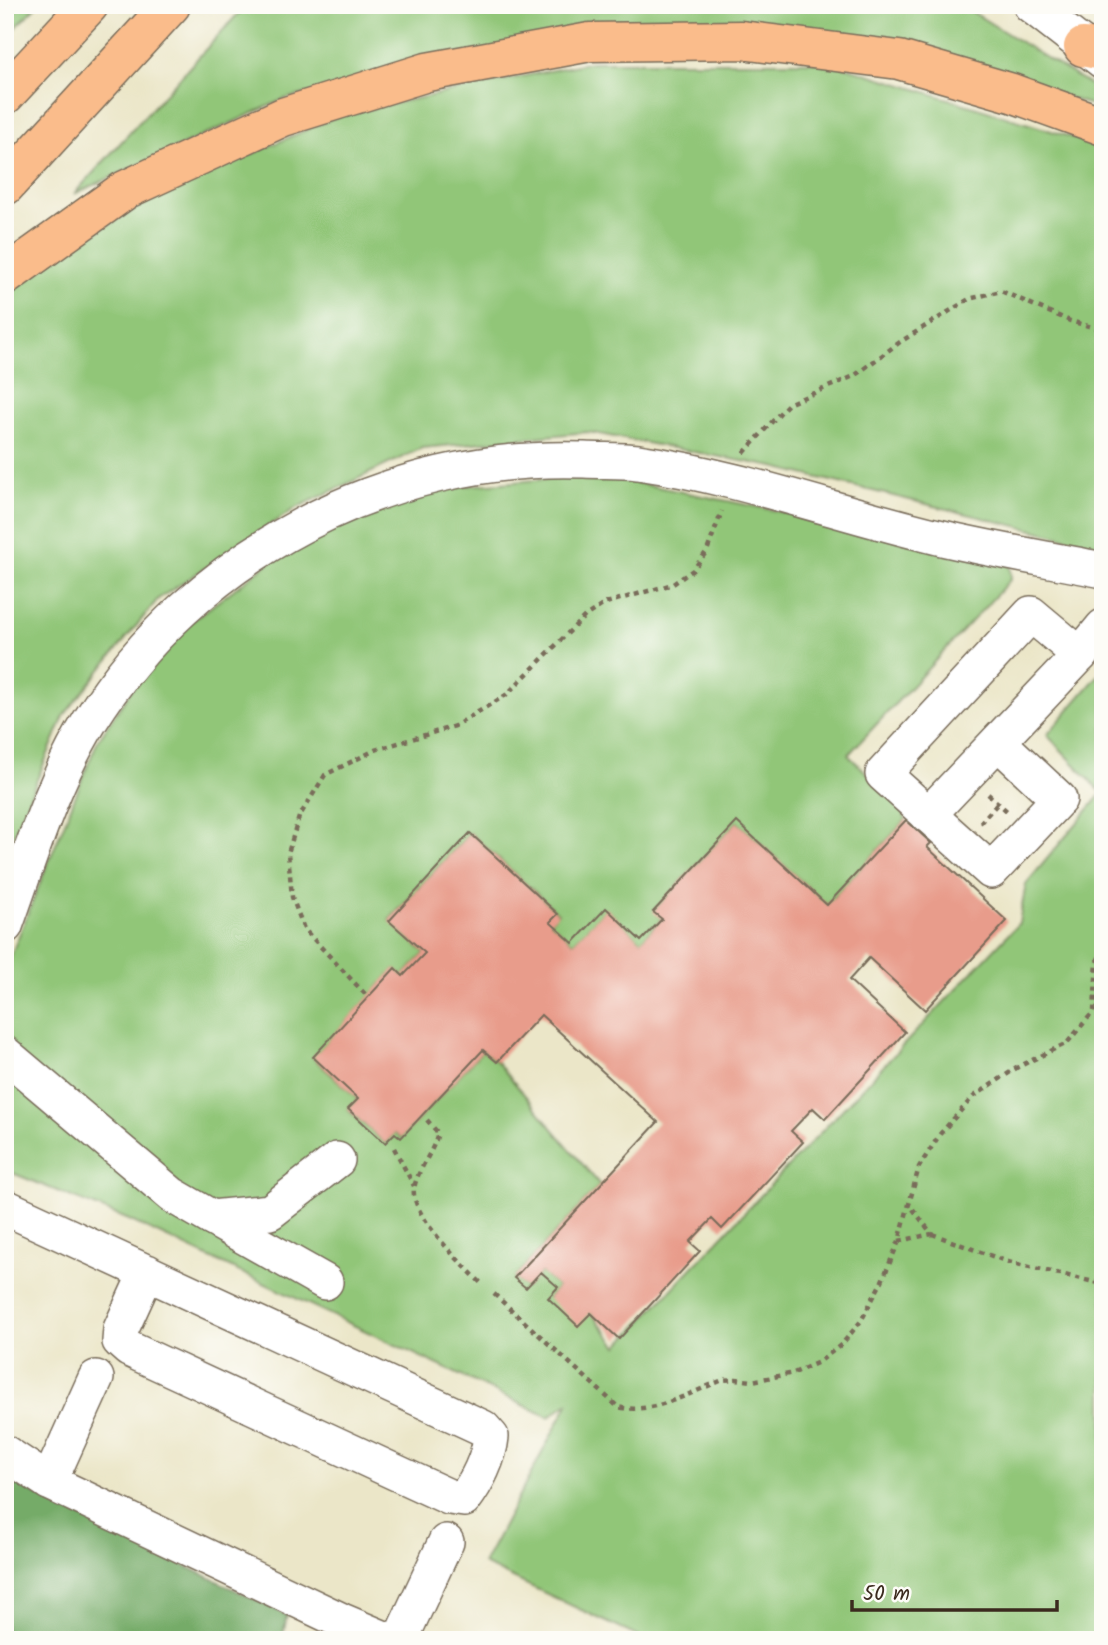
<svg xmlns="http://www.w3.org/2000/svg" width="1108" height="1645" font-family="Kalam,sans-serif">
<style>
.green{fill:#91c678;stroke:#66784b;stroke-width:2}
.forest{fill:#74ab68;stroke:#586a43;stroke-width:2}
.building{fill:#e89c8b}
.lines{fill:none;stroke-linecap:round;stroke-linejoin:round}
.minor-casing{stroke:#796c5a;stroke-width:38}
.highway-casing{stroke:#796c5a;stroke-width:41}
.path{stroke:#796c5a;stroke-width:4.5;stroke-dasharray:5 5;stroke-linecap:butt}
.minor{stroke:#fff;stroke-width:35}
.highway{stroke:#fabc8b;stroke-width:38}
</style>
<rect width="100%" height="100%" fill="#fdfcf7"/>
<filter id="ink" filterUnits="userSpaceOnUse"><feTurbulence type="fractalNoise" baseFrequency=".0143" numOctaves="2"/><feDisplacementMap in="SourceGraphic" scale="14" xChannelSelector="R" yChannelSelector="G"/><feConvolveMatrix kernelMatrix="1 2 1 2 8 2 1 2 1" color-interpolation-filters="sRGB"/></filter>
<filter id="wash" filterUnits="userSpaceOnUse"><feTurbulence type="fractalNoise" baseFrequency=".00686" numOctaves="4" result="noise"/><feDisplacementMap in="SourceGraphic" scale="28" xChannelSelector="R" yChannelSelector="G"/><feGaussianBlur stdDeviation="1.57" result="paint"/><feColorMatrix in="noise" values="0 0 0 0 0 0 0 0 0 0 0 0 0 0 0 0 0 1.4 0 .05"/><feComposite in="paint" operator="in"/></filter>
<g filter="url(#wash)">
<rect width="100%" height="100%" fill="#ebe6c8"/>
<g class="green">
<path d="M30 5H37L5 39V8Z"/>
<path d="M246 5H961L1103 93V109L887 39 622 21 284 99 74 194Z"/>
<path d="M591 62H829L1103 147V547L774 467 588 432 422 448 296 508 158 599 65 714 5 855V296L58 254 159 195 340 115Z"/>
<path d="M598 475 777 511 1010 566 1011 579 848 755 900 804 906 820 827 905 737 822 654 911 662 919 641 941 606 909 573 943 550 922 558 913 470 833 389 920 425 953 403 976 395 969 313 1058 358 1099 348 1110 385 1143 395 1133 401 1138 483 1050 497 1062 600 1185 514 1278 526 1288 541 1272 558 1287 548 1298 591 1313 618 1346 1019 923 1026 884 1102 793 1047 735 1103 670V1640H645L483 1564 569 1402 549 1417 129 1220 5 1170V970L98 740 163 643 299 540 452 487Z"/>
</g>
<path class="forest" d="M5 1479 287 1615 282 1640H5Z"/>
<g id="blocks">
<path class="building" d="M906 820 931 843 927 847 1007 921 925 1010 869 958 849 980 905 1032 825 1119 813 1108 791 1131 803 1142 722 1229 712 1219 690 1242 700 1251 619 1339 591 1313 578 1326 548 1298 558 1287 541 1272 526 1288 514 1278 658 1122 541 1015 497 1062 483 1050 401 1138 395 1133 385 1143 348 1109 358 1099 313 1057 395 968 403 976 425 953 389 921 470 833 558 914 550 922 573 943 606 908 641 941 662 919 653 912 737 822 827 905Z"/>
</g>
</g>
<g filter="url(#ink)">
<use href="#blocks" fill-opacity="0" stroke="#796c5a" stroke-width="2"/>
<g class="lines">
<g class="minor-casing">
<g id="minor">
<path d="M1031 5 1103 61"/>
<path d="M998 742 1059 799 991 871 883 774 1031 614 1080 655"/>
<path d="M928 815 1080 655 1103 627"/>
<path d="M5 926C30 857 51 784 90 721 194 554 388 453 584 460 602 461 620 460 638 462 740 477 838 513 938 537 992 550 1048 559 1103 570"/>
<path d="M5 1054 172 1195 212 1218 270 1212 337 1160"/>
<path d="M5 1207 483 1428 491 1437C489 1458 477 1482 464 1499L449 1497 129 1349 120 1341 121 1329 147 1272"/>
<path d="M212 1218 325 1282"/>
<path d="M5 1453 49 1482 342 1621 387 1640"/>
<path d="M49 1482 96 1378"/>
<path d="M400 1640 446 1542"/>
</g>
</g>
<g class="highway-casing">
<g id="highway">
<path d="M1083 47 1103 51"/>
<path d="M5 95 89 5"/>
<path d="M5 186 171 5"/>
<path d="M5 276 125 190 283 117 427 72 590 42 741 40 899 60 1012 93 1103 126"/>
</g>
</g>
<g class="path">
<path d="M744 453 788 404 854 376 900 342 969 299 1001 291 1070 321 1103 330"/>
<path d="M988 794 1008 812"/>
<path d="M980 823 998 803"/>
<path d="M365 994 304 929 292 897 288 853 299 817 325 775 375 750 455 726 506 695 585 616 606 603 673 584 693 570 707 551 722 511"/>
<path d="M427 1120 438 1133C433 1153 417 1170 414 1189 410 1215 465 1267 483 1285"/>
<path d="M394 1148 414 1186"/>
<path d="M932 1234 1008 1262 1103 1284"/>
<path d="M899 1241 932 1234 909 1204"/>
<path d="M494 1294 618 1407C653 1415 691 1392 723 1380L736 1379 752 1381 794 1373 819 1362 842 1344 861 1321 882 1281 899 1241 919 1167 940 1134 973 1097 1018 1067 1067 1043 1094 1011 1097 962 1103 948"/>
</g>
<use href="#minor" class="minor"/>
<use href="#highway" class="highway"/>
</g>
</g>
<rect width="1108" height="1645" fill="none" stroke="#fdfcf7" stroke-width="28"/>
<path d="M852 1600v10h205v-10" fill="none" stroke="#3b2a1e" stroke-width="3.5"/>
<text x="863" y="1600" font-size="21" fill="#3b2a1e" stroke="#fdfcf7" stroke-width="5" paint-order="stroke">50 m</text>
</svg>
